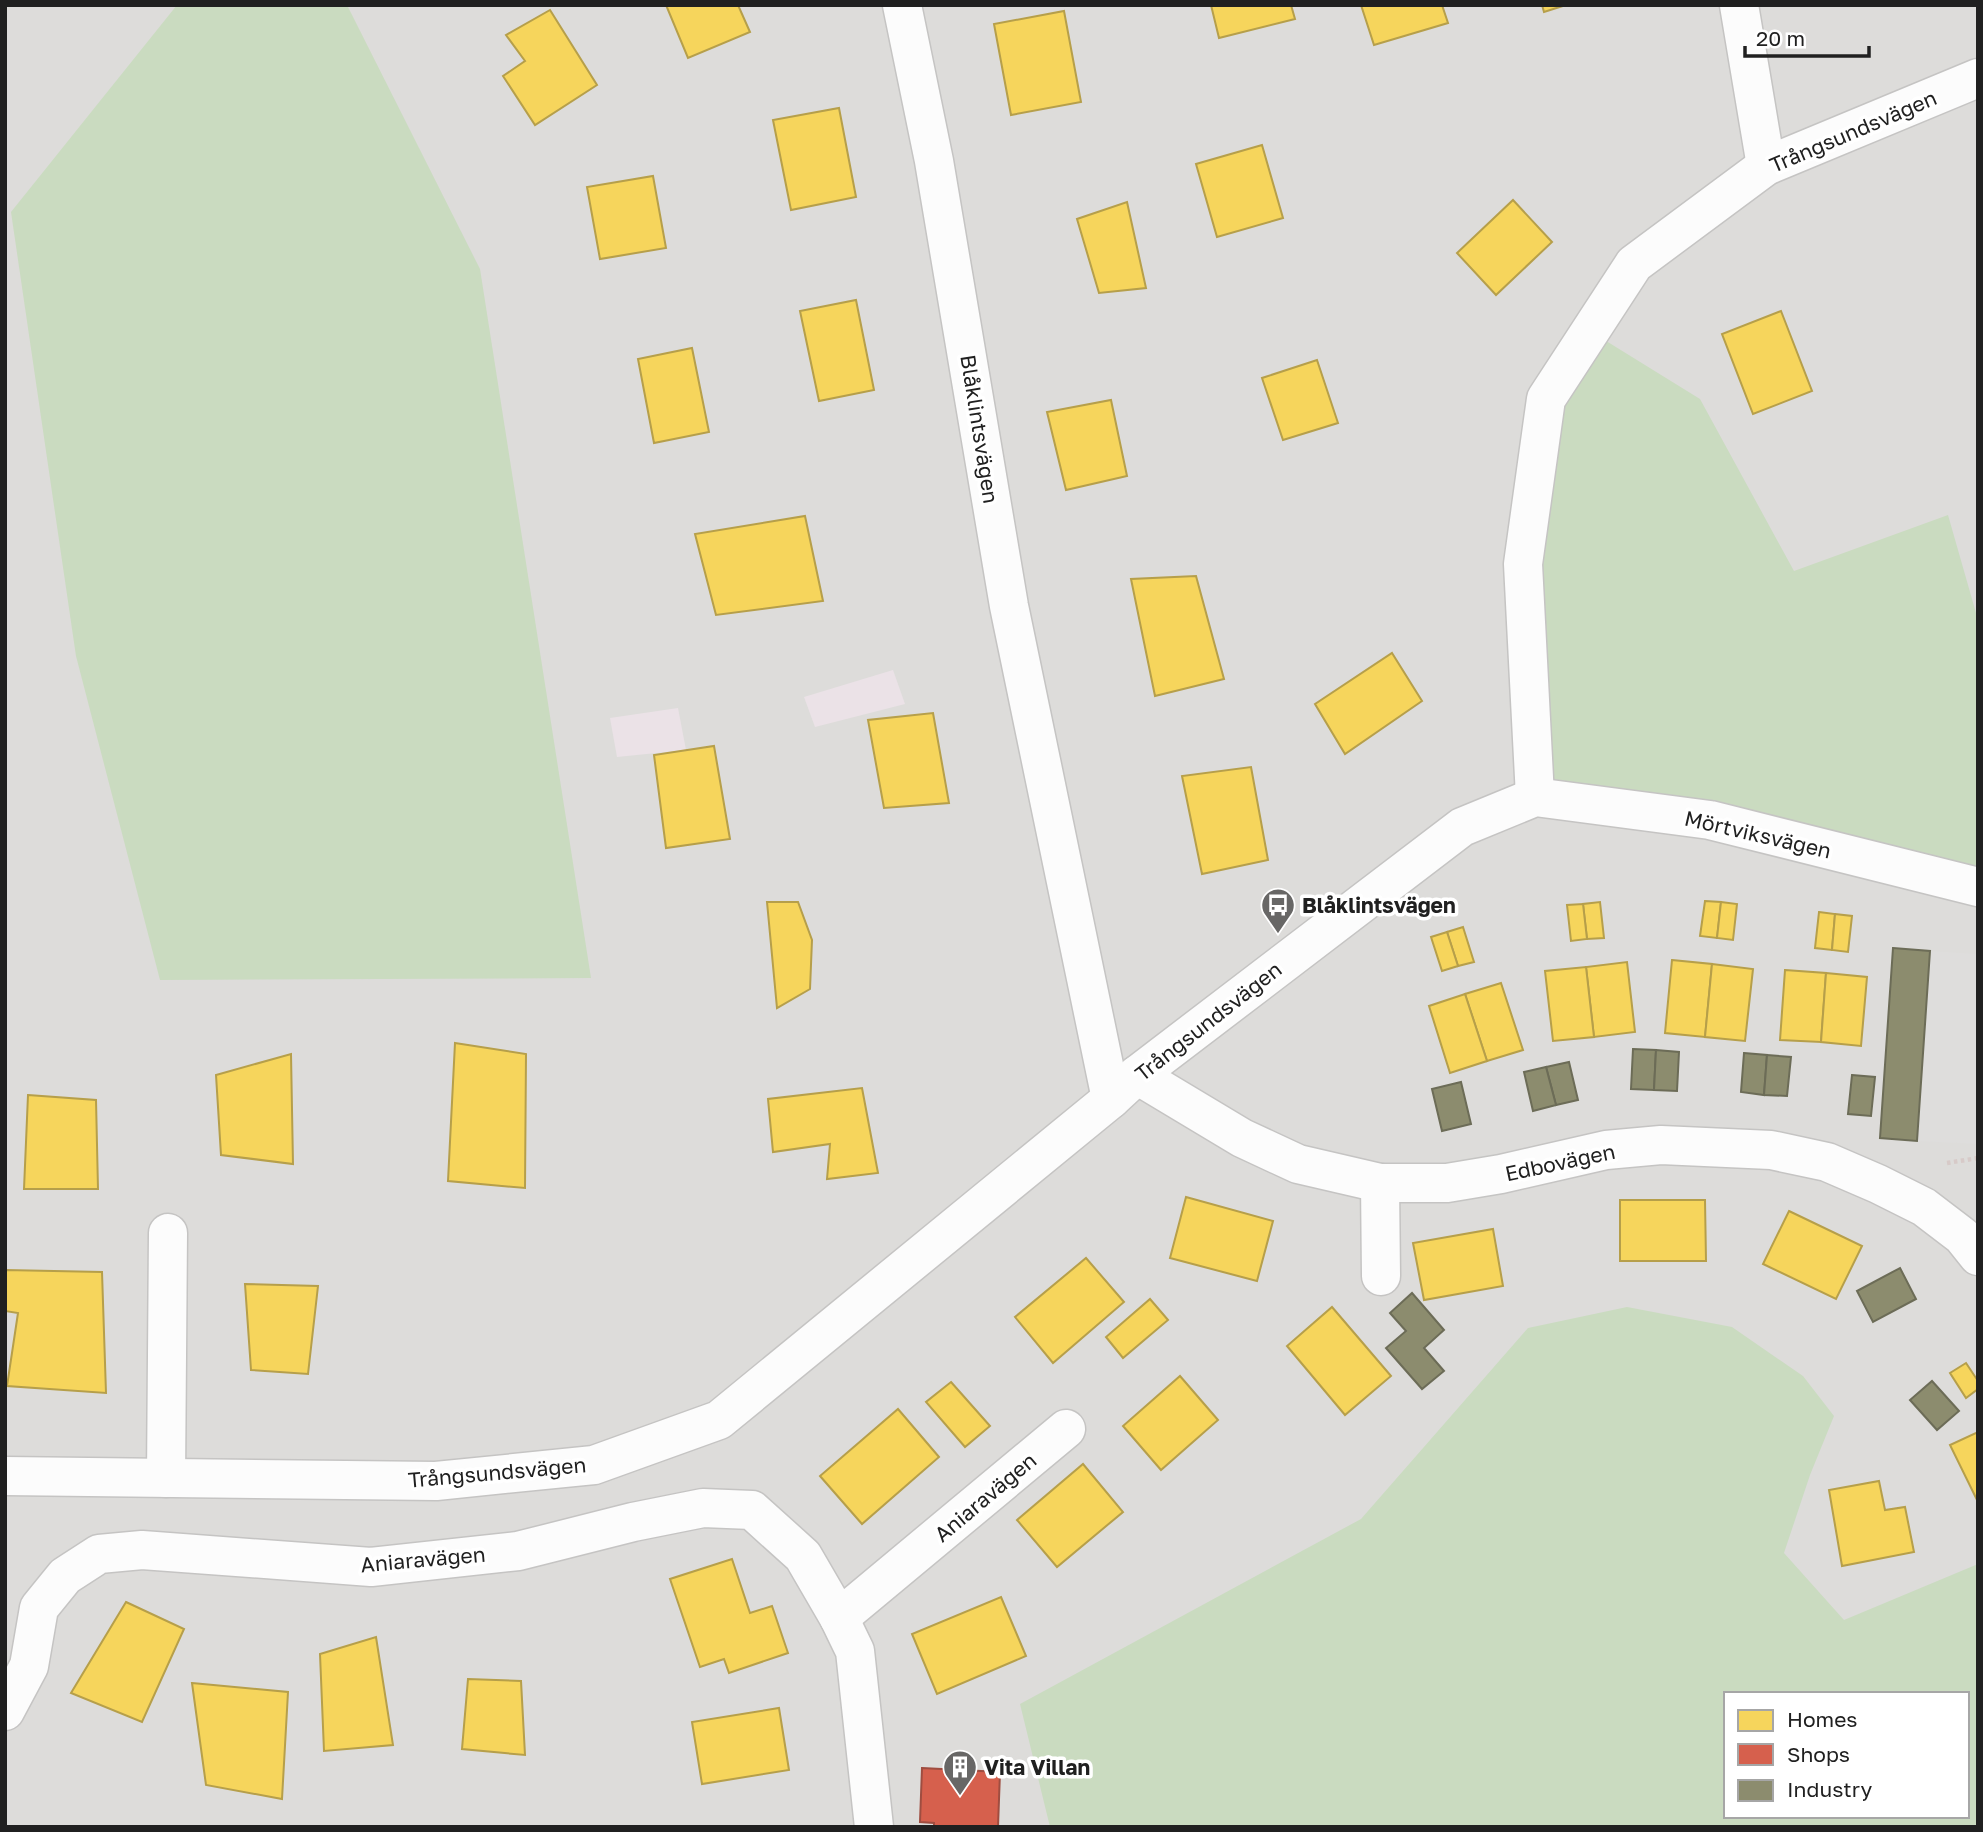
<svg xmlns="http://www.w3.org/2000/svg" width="1983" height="1832" font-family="'Golos Text',sans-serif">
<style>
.residential{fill:#dddcda;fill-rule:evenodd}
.industrial{fill:#ebe2e7}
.forest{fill:#cadbc0;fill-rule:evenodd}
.parking{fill:#dedddc}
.homes{fill:#f6d55c;stroke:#b69f4a;stroke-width:2}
.shops{fill:#d6604d;stroke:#9f4d40;stroke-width:2}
.industry{fill:#8c8c6e;stroke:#6c6c57;stroke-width:2}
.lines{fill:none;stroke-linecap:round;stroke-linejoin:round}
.minor-casing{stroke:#c5c4c3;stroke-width:41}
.path{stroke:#d7cac8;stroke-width:4.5;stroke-dasharray:3.5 3.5;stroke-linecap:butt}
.minor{stroke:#fcfcfc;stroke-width:38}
.labels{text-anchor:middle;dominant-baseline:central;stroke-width:7;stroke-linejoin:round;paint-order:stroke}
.street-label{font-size:21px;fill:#202020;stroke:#fff}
.poi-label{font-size:21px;font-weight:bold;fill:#202020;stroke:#fff;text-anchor:start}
</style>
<rect width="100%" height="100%" fill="#eeece9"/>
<path class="residential" d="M5 5H1978V1827H5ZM1726 1694H1967V1816H1726Z"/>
<g class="industrial">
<path d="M893 670 905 704 815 727 804 697Z"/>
<path d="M678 708 686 750 617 757 610 718Z"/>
</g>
<g class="forest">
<path d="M177 5H347L480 269 591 978 160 980 76 656 11 212Z"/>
<path d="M1590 331 1700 399 1794 571 1948 515 1978 620V887L1535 797 1546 399Z"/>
<path d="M1627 1307 1732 1327 1803 1376 1834 1416 1810 1475 1784 1553 1844 1620 1978 1564V1827H1050L1020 1704 1361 1519 1528 1328ZM1726 1694H1967V1816H1726Z"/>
</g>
<path class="parking" d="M1930 951 1978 954V1144L1917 1141Z"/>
<g class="homes">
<path d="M666 5H738L750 32 688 58Z"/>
<path d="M1211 5H1291L1295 19 1219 38Z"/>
<path d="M1361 5H1442L1448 23 1374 45Z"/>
<path d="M1542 5H1566L1544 12Z"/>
<path d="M550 10 597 85 535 125 503 76 525 61 506 35Z"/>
<path d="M1064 11 1081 102 1011 115 994 24Z"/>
<path d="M839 108 856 197 791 210 773 120Z"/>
<path d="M1262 145 1283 218 1217 237 1196 164Z"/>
<path d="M653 176 666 248 600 259 587 187Z"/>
<path d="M1513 200 1552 242 1496 295 1457 253Z"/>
<path d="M1127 202 1146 288 1099 293 1077 219Z"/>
<path d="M856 300 874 390 819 401 800 311Z"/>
<path d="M1781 311 1812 391 1753 414 1722 334Z"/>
<path d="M692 348 709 432 654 443 638 359Z"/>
<path d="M1317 360 1338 423 1283 440 1262 378Z"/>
<path d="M1111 400 1127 476 1066 490 1047 412Z"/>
<path d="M805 516 823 601 716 615 695 534Z"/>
<path d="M1196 576 1224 679 1155 696 1131 579Z"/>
<path d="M1392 653 1422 701 1345 754 1315 704Z"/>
<path d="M933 713 949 803 884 808 868 720Z"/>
<path d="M714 746 730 839 666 848 654 755Z"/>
<path d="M1251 767 1268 860 1202 874 1182 776Z"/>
<path d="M1705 901 1721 902 1717 938 1700 936Z"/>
<path d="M767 902H798L812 940 810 989 777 1008Z"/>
<path d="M1600 902 1604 938 1587 939 1583 904Z"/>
<path d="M1721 902 1737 904 1733 940 1717 938Z"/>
<path d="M1583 904 1587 939 1571 941 1567 905Z"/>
<path d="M1819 912 1835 914 1832 950 1815 948Z"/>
<path d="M1835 914 1852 916 1848 952 1832 950Z"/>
<path d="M1463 927 1474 962 1458 966 1447 932Z"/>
<path d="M1447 932 1458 966 1442 971 1431 937Z"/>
<path d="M1672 960 1712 964 1705 1037 1665 1033Z"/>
<path d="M1627 962 1635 1032 1594 1037 1586 967Z"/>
<path d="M1712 964 1753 969 1745 1041 1705 1037Z"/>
<path d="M1586 967 1594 1037 1553 1041 1545 971Z"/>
<path d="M1785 970 1826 973 1821 1042 1780 1040Z"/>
<path d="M1826 973 1867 977 1861 1046 1821 1042Z"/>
<path d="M1501 983 1523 1050 1487 1061 1465 994Z"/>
<path d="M1465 994 1487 1061 1450 1073 1429 1006Z"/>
<path d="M455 1043 526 1054 525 1188 448 1181Z"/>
<path d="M291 1054 293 1164 221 1155 216 1075Z"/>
<path d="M862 1088 878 1173 827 1179 830 1144 773 1152 768 1099Z"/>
<path d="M28 1095 96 1100 98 1189H24Z"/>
<path d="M1186 1197 1273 1221 1257 1281 1170 1258Z"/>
<path d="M1620 1200H1705L1706 1261H1620Z"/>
<path d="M1789 1211 1862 1246 1836 1299 1763 1264Z"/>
<path d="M1493 1229 1503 1286 1424 1300 1413 1243Z"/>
<path d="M1086 1258 1124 1302 1053 1363 1015 1317Z"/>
<path d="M5 1270 102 1272 106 1393 7 1386 18 1313 5 1311Z"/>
<path d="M245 1284 318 1286 308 1374 251 1370Z"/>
<path d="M1150 1299 1168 1320 1123 1358 1106 1337Z"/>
<path d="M1332 1307 1391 1376 1345 1415 1287 1346Z"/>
<path d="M1966 1363 1978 1381V1389L1966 1398 1950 1373Z"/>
<path d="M1180 1376 1218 1420 1161 1470 1123 1426Z"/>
<path d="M951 1382 990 1426 965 1447 926 1402Z"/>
<path d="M898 1409 939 1457 862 1524 820 1476Z"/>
<path d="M1978 1432V1502L1950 1445Z"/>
<path d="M1083 1464 1123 1512 1057 1567 1017 1520Z"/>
<path d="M1879 1481 1885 1510 1905 1507 1914 1552 1842 1566 1829 1490Z"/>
<path d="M732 1559 750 1613 772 1606 788 1653 729 1673 724 1659 700 1667 670 1579Z"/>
<path d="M1001 1597 1026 1656 937 1694 912 1634Z"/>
<path d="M126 1602 184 1629 142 1722 71 1693Z"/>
<path d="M376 1637 393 1745 324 1751 320 1654Z"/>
<path d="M468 1679 521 1681 525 1755 462 1749Z"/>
<path d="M192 1683 288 1692 282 1799 206 1785Z"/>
<path d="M779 1708 789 1770 702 1784 692 1722Z"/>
</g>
<path class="shops" d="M922 1768 1000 1772 998 1827H934V1823L920 1822Z"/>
<g class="industry">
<path d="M1893 948 1930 951 1917 1141 1880 1138Z"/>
<path d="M1633 1049 1656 1050 1654 1090 1631 1089Z"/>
<path d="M1656 1050 1679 1052 1677 1091 1654 1090Z"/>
<path d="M1744 1053 1767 1055 1764 1095 1741 1092Z"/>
<path d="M1767 1055 1791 1057 1787 1096 1764 1095Z"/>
<path d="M1569 1062 1578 1100 1556 1105 1546 1067Z"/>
<path d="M1546 1067 1556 1105 1533 1111 1524 1072Z"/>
<path d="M1852 1075 1875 1077 1871 1116 1848 1114Z"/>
<path d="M1461 1082 1471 1124 1442 1131 1432 1089Z"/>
<path d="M1900 1268 1916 1299 1873 1322 1857 1291Z"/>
<path d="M1412 1293 1444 1330 1424 1348 1444 1371 1422 1389 1386 1348 1406 1331 1390 1313Z"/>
<path d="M1932 1381 1959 1411 1937 1430 1910 1400Z"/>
</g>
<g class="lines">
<g class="minor-casing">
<g id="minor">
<path d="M902 5 934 161 1009 606 1111 1099"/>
<path d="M1739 5 1766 166"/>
<path d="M1535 797 1523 564 1546 399 1634 264 1766 166 1978 78"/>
<path d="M1137 1075 1242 1138 1298 1164 1380 1183H1447L1501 1174 1606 1150 1661 1145 1771 1150 1827 1162 1878 1184 1924 1207 1962 1236 1978 1256"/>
<path d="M1380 1183 1381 1276"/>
<path d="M5 1476 436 1481 594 1465 719 1420 1111 1099 1137 1075 1462 827 1535 797 1710 820 1978 887"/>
<path d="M166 1478 168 1233"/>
<path d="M839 1618 855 1651 874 1827"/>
<path d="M5 1711 29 1666 39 1608 65 1576 99 1554 142 1550 371 1567 518 1551 633 1522 703 1508 752 1510 803 1556 839 1618 1066 1429"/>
</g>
</g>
<path class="path" d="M1947 1163 1978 1158"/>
<use href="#minor" class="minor"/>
</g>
<defs>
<g id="bus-pin" transform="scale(1.75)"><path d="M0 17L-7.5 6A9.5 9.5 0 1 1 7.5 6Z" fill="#686766" stroke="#fff"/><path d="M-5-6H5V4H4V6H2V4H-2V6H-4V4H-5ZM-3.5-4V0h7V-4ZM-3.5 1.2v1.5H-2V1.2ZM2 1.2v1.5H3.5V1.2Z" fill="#fff"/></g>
<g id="building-pin" transform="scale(1.75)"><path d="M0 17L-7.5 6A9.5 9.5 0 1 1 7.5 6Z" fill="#686766" stroke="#fff"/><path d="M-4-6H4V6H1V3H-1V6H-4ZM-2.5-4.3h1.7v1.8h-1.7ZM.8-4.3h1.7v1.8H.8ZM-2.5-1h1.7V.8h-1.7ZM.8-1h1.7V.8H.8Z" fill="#fff"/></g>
</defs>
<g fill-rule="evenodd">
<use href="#bus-pin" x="1278" y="905"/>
<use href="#building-pin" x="960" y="1767"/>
</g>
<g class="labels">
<g class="street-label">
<text transform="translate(1853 131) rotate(-23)">Trångsundsvägen</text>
<text transform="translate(980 429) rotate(81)">Blåklintsvägen</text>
<text transform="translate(1758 834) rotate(13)">Mörtviksvägen</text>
<text transform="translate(1208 1021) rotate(-38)">Trångsundsvägen</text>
<text transform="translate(1560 1162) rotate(-12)">Edbovägen</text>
<text transform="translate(497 1472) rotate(-5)">Trångsundsvägen</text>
<text transform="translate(985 1497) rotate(-40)">Aniaravägen</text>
<text transform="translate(423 1559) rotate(-5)">Aniaravägen</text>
</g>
<g class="poi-label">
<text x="1302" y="905">Blåklintsvägen</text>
<text x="984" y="1767">Vita Villan</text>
</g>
</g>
<rect width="1983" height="1832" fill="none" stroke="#202020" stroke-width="14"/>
<rect x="1724" y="1692" width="245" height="126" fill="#ffffff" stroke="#a6a6a6" stroke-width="2"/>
<rect x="1738" y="1710" width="35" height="21" fill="#f6d55c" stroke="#a6a6a6" stroke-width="2"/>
<text x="1787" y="1727" font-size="21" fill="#202020">Homes</text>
<rect x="1738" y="1744" width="35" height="21" fill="#d6604d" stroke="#a6a6a6" stroke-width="2"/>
<text x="1787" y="1762" font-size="21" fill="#202020">Shops</text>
<rect x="1738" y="1780" width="35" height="21" fill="#8c8c6e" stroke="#a6a6a6" stroke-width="2"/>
<text x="1787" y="1797" font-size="21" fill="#202020">Industry</text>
<path d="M1745 46v10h124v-10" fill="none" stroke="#202020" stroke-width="3.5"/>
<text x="1756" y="46" font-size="21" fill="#202020" stroke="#ffffff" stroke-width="5" paint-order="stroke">20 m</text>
</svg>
